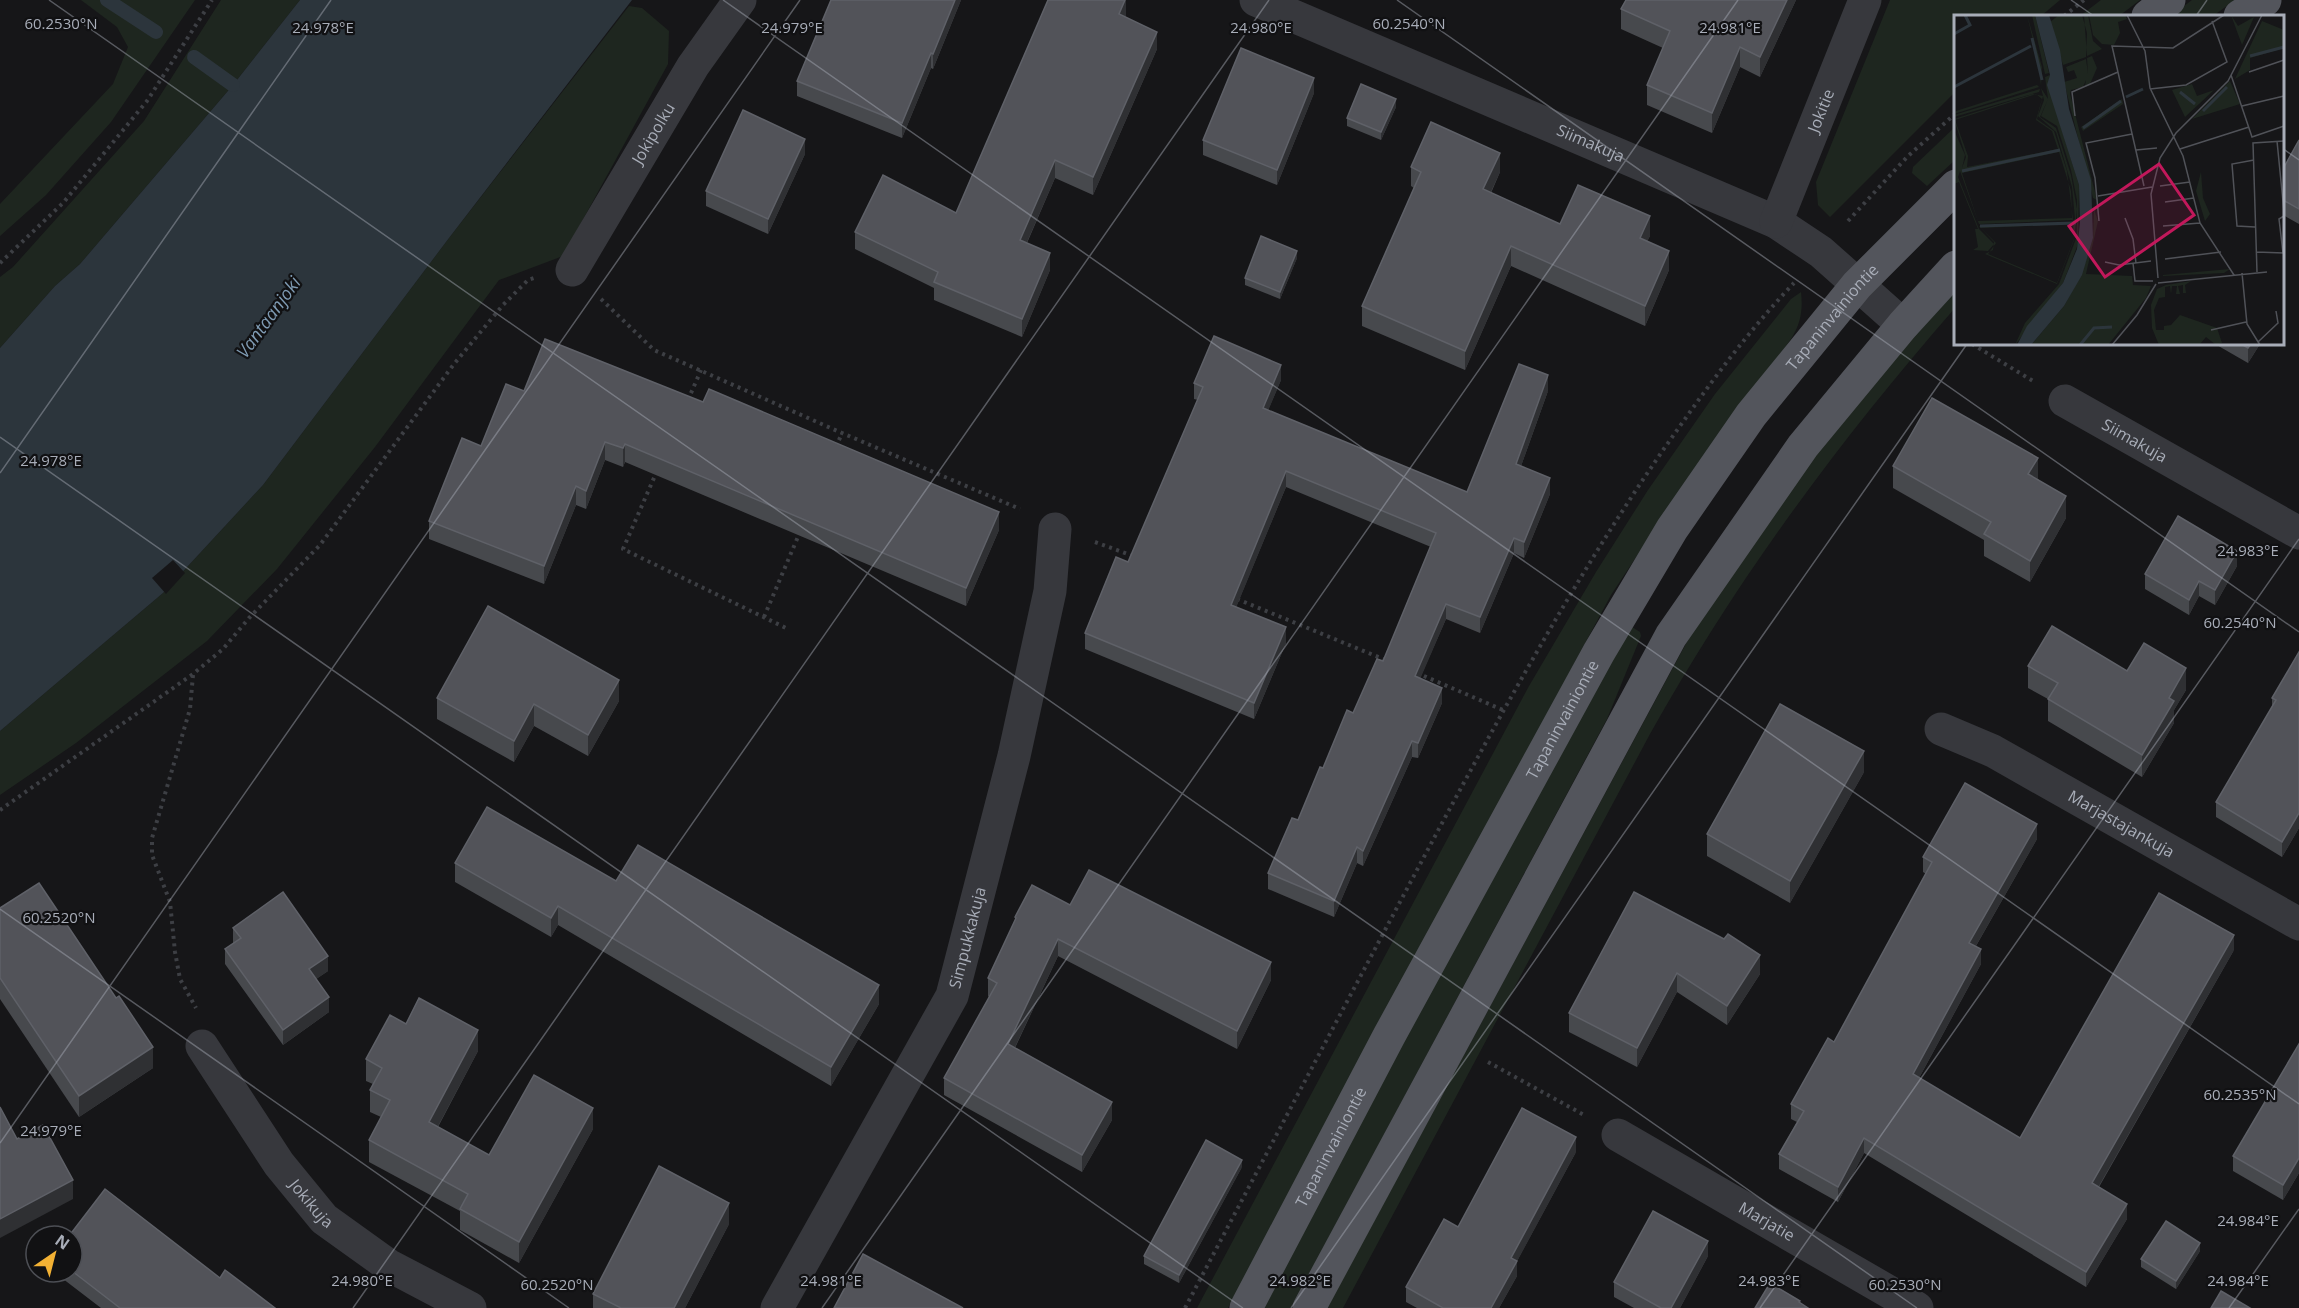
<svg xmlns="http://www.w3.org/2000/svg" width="2299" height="1308" font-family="'Open Sans',sans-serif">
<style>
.green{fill:#1e261f}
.water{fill:#2c353c}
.pier{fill:#161618}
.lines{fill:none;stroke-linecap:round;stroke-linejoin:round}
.stream{stroke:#2c353c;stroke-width:14}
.path{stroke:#3d3f44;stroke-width:4;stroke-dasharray:3 4.5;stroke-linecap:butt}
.minor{stroke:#37383d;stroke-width:33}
.primary{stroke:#53555c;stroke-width:33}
.wall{fill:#47494d}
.shaded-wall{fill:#2f3033}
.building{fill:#525359;stroke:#5f6168;stroke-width:1.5}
.ticks{fill:none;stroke:#a8adb8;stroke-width:1.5;stroke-opacity:0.45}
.labels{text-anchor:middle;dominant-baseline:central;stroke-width:4.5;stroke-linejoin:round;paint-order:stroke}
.street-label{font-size:16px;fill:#a8adb8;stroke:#111113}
.water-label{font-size:18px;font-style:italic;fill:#7f9bb3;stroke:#111113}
.inset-river{fill:none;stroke:#2c353c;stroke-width:3}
.inset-road{fill:none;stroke:#505258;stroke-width:1.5}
.view{fill:#c2185b;fill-opacity:0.15;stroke:#c2185b;stroke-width:3}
.inset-edge{fill:none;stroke:#a8adb8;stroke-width:3}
.ticks-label{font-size:15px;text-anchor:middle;fill:#a8adb8;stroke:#111113;stroke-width:4.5;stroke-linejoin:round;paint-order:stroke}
</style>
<rect width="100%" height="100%" fill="#161618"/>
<g class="green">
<path d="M81 0H195L111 122 46 195 0 236V204L113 84 128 47 117 27Z"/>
<path d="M221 0H300L233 85 80 264 55 286 0 348V277L13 267 144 121Z"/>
<path d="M1890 0H2060L2041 16H1956L1955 92 1830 217 1818 205 1816 182Z"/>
<path d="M2101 0H2140L2119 16H2080Z"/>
<path d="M2192 0H2235L2213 16H2171Z"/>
<path d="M629 6 642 8 669 31 668 64 563 256 499 280 375 447 277 569 207 641 76 743 0 795V731L163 593 263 485 449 238Z"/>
<path d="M1955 127V160L1927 186 1912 173 1913 167Z"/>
<path d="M1955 287V308C1838 442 1737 579 1650 734L1343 1308H1327L1702 614 1798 476Z"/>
<path d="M1801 292C1803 310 1801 323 1791 339L1660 521 1611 595 1228 1308H1197L1529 686 1596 572 1648 490 1715 394 1791 299Z"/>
<path d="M1632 627 1640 632 1641 636 1607 719 1291 1308H1262L1586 698Z"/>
</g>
<path class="water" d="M300 0H632L449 238 263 485 163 593 0 731V348L55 286 80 264 233 85Z"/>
<path class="pier" d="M173 560 185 573 166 594 152 578Z"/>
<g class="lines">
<g class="stream">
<path d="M107 0 156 32"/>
<path d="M194 57 233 85"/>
</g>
<g class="path">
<path d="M2064 16 2084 0"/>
<path d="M1848 221 1908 156 1956 113"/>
<path d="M0 263 63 203 147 101 212 0"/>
<path d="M601 299 654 350 842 433 1020 509"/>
<path d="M1972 344 2033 381"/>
<path d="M688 400 701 370"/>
<path d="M836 447 842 433"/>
<path d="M657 471 623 549 786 628"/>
<path d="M1095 542 1136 557"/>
<path d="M1237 599 1388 661"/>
<path d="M764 617 800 532"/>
<path d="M1417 673 1503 710"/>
<path d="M193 675 190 709 152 838V855L170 902 175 952 180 979 196 1008"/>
<path d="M0 810 193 674 223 649 249 618 320 545 454 364 503 305 528 280 534 278"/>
<path d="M1488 1062 1584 1115"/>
<path d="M1185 1308C1270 1147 1355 986 1441 825 1516 686 1593 547 1685 419 1719 371 1754 325 1794 283"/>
</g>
<g class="minor">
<path id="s1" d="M1256 0 1776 222 1821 252 1903 325"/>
<path id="s2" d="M1776 222 1865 0"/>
<path id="s3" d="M572 270 693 66 740 0"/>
<path id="s4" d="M2065 401 2299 533"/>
<path id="s5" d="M1941 729 1993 751 2299 924"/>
<path id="s6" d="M202 1046 279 1164 324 1219 388 1265 470 1308"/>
<path id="s7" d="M1618 1135 1917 1308"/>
<path id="s8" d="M777 1308 952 996 1014 756 1050 591 1055 529"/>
</g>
<g class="primary">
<path d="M2148 16 2169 0"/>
<path d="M2240 16 2265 0"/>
<path id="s9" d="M1246 1308 1389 1036 1599 652 1672 529 1751 415 1857 285 1956 186"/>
<path d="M1309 1308 1671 636 1803 446 1903 325 1956 267"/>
</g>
</g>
<g class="wall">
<path d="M831 0H961L933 69 931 68 902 138 797 96V81Z"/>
<path d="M1126 0 1125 17 1157 49 1093 195 1055 178 1027 243 1050 270 1022 337 934 300V288L855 249V232L956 213Z"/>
<path d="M1626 0H1796L1760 77 1740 67 1712 133 1647 105V85L1663 48 1621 29V9Z"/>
<path d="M1314 93 1277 185 1203 155V140Z"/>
<path d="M1396 107 1381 140 1347 126V118Z"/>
<path d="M2299 140V224L2283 215V169Z"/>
<path d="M805 154 768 234 706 206V191Z"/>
<path d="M1411 167 1500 172 1491 193 1560 224 1650 236 1647 241 1669 270 1645 326 1511 266 1465 370 1362 326V306L1414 188 1411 186Z"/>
<path d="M1297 258 1280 299 1245 285V278Z"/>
<path d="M2215 344H2260L2248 363Z"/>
<path d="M1281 380 1268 410 1467 492 1548 391 1521 466 1550 494 1524 558 1514 553 1480 633 1446 619 1420 678 1442 703 1418 758 1412 757 1363 866 1357 863 1334 917 1268 889V873L1298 820 1323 768 1353 713 1383 661 1431 547 1286 487 1236 607 1286 643 1254 719 1085 649V633L1128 562 1198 400 1194 399V383Z"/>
<path d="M524 391 999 530 966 606 625 462 623 467 605 460 586 509 576 505 544 584 429 539V521L481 446Z"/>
<path d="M1893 466 2038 479 2066 518 2030 582 1984 556V540L1893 488Z"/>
<path d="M2237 566 2215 605 2199 596 2189 615 2145 589V574Z"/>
<path d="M2299 652V828L2282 857 2216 817V802L2272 708V698Z"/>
<path d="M2028 666 2127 671 2186 690 2174 710V723L2142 777 2048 721V699L2028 688Z"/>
<path d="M437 698 619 701 588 756 534 726 514 762 437 719Z"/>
<path d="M1864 772 1790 903 1707 856V834Z"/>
<path d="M2037 839 1976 946 1981 964 1919 1078 2020 1138 2234 950 2099 1187 2127 1219 2086 1287 1864 1153 1838 1202 1779 1169V1154L1797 1122 1791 1119V1104L1834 1042 1926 874 1923 872V857Z"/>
<path d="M455 863 616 881 879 1004 831 1086 558 925 551 937 455 882Z"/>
<path d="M1070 905 1271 980 1237 1049 1058 956 1015 1048 1112 1120 1082 1172 944 1095V1078L989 997 988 996V978L1015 921V917Z"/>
<path d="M0 908 153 1068 79 1117 0 999Z"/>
<path d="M233 928 328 971 316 979 329 1012 283 1045 225 964V949L233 944Z"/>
<path d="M1724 939 1760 974 1727 1025 1677 992 1637 1067 1569 1032V1013Z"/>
<path d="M406 1024 478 1051 438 1127 489 1155 593 1129 519 1263 460 1230V1211L369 1162V1140L381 1117 370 1112V1090L373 1084 366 1081V1059Z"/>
<path d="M2299 1044V1173L2283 1200 2233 1171V1156Z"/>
<path d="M1576 1152 1517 1261V1276L1499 1308H1417L1406 1302V1287Z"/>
<path d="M1242 1167 1179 1283 1144 1264V1256Z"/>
<path d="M729 1224 685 1308H593V1294Z"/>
<path d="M72 1236 220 1278 275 1308H101L54 1272H72Z"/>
<path d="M2200 1251 2176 1289 2141 1267V1259Z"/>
<path d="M1708 1256 1680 1308H1634L1614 1297V1282Z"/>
</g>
<g class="shaded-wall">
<path d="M955 0H961L933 69V54Z"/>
<path d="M1125 0H1126V16L1119 32V14Z"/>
<path d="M1787 0H1796L1760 77V57Z"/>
<path d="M1157 32V49L1093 195V177Z"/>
<path d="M1740 47V67L1712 133V113Z"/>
<path d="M931 53V68L902 138V123Z"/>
<path d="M1314 78V93L1277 185V170Z"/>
<path d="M1396 99V107L1381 140V132Z"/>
<path d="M805 139V154L768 234V219Z"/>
<path d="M1500 153V172L1483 209V189Z"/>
<path d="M1055 160V178L1020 258V240Z"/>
<path d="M1650 216V236L1640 257V238Z"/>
<path d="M1511 246V266L1465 370V351Z"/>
<path d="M1297 251V258L1280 299V292Z"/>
<path d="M1669 251V270L1645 326V306Z"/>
<path d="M1050 253V270L1022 337V319Z"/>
<path d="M2251 344H2260L2248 363V348Z"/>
<path d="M1281 365V380L1263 423V408Z"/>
<path d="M1548 375V391L1516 480V464Z"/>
<path d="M605 442V460L586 509V491Z"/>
<path d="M625 444V462L623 467V448Z"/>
<path d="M2038 458V479L2028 496V474Z"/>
<path d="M1286 471V487L1231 620V605Z"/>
<path d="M1550 478V494L1524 558V542Z"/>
<path d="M576 486V505L544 584V566Z"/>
<path d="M2066 496V518L2030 582V561Z"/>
<path d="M999 512V530L966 606V588Z"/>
<path d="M1514 538V553L1480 633V617Z"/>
<path d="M2237 551V566L2215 605V590Z"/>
<path d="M2199 581V596L2189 615V600Z"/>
<path d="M1446 604V619L1415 691V676Z"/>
<path d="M1286 627V643L1254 719V703Z"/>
<path d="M2186 668V690L2174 710V723L2142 777V755L2169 698Z"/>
<path d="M619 680V701L588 756V735Z"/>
<path d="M1442 688V703L1418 758V743Z"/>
<path d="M534 704V726L514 762V741Z"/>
<path d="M1412 741V757L1363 866V851Z"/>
<path d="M1864 751V772L1790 903V881Z"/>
<path d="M2299 813V828L2282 857V842Z"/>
<path d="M2037 824V839L1969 958V943Z"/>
<path d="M1357 847V863L1334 917V901Z"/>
<path d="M558 906V925L551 937V918Z"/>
<path d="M2234 935V950L2092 1198V1183Z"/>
<path d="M1058 939V956L1008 1062V1044Z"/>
<path d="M1981 949V964L1913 1089V1074Z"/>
<path d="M1760 955V974L1727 1025V1006Z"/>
<path d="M328 956V971L309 984V969Z"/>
<path d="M1271 962V980L1237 1049V1031Z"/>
<path d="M1677 973V992L1637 1067V1048Z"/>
<path d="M879 985V1004L831 1086V1067Z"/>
<path d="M329 997V1012L283 1045V1030Z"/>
<path d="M478 1030V1051L429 1143V1122Z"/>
<path d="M153 1047V1068L79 1117V1096Z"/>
<path d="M1112 1102V1120L1082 1172V1155Z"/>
<path d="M593 1108V1129L519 1263V1242Z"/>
<path d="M1576 1137V1152L1514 1267 1517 1261V1276L1499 1308H1491L1511 1258Z"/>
<path d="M1864 1138V1153L1838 1202V1187Z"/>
<path d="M2299 1158V1173L2283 1200V1185Z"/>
<path d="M1242 1160V1167L1179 1283V1275Z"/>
<path d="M73 1180V1199L0 1238V1219Z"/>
<path d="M729 1203V1224L685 1308H674Z"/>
<path d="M2127 1204V1219L2086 1287V1272Z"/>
<path d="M1708 1241V1256L1680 1308H1671Z"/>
<path d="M2200 1243V1251L2176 1289V1281Z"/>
</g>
<g class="building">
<path d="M831 0H955L933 54 931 53 902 123 797 81Z"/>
<path d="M1048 0H1125L1119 14 1157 32 1093 177 1055 160 1020 240 1050 253 1022 319 934 282 938 272 855 232 883 175 956 213Z"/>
<path d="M1626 0H1787L1760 57 1740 47 1712 113 1647 85 1670 31 1621 9Z"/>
<path d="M1241 48 1314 78 1277 170 1203 140Z"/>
<path d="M1361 84 1396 99 1381 132 1347 118Z"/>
<path d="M743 110 805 139 768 219 706 191Z"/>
<path d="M1431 122 1500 153 1483 189 1560 224 1578 185 1650 216 1640 238 1669 251 1645 306 1511 246 1465 351 1362 306 1421 172 1411 167Z"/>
<path d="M2299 140V209L2283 200V169Z"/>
<path d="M1261 236 1297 251 1280 292 1245 278Z"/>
<path d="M1214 336 1281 365 1263 408 1467 492 1519 364 1548 375 1516 464 1550 478 1524 542 1514 538 1480 617 1446 604 1415 676 1442 688 1418 743 1412 741 1363 851 1357 847 1334 901 1268 873 1292 818 1298 820 1320 767 1323 768 1347 710 1353 713 1377 659 1383 661 1436 533 1286 471 1231 605 1286 627 1254 703 1085 633 1116 557 1128 562 1203 387 1194 383Z"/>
<path d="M545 339 703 402 709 389 999 512 966 588 625 444 623 448 605 442 586 491 576 486 544 566 429 521 462 438 481 446 506 384 524 391Z"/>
<path d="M2241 344H2251L2248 348Z"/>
<path d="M1932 398 2038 458 2028 474 2066 496 2030 561 1984 534 1991 522 1893 466Z"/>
<path d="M2178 516 2237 551 2215 590 2199 581 2189 600 2145 574Z"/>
<path d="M488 606 619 680 588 735 534 704 514 741 437 698Z"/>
<path d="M2052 626 2127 671 2144 643 2186 668 2169 698 2174 701 2142 755 2048 699 2058 683 2028 666Z"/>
<path d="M2299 652V813L2282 842 2216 802 2276 700 2272 698Z"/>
<path d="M1780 704 1864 751 1790 881 1707 834Z"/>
<path d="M1965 783 2037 824 1969 943 1981 949 1913 1074 2020 1138 2159 893 2234 935 2092 1183 2127 1204 2086 1272 1864 1138 1838 1187 1779 1154 1804 1111 1791 1104 1828 1038 1834 1042 1932 862 1923 857Z"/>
<path d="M487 807 616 881 638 845 879 985 831 1067 558 906 551 918 455 863Z"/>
<path d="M1089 870 1271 962 1237 1031 1058 939 1008 1044 1112 1102 1082 1155 944 1078 997 983 988 978 1016 918 1015 917 1032 885 1070 905Z"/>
<path d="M39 883 116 998 119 996 153 1047 79 1096 0 978V908Z"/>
<path d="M283 892 328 956 309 969 329 997 283 1030 225 949 241 938 233 928Z"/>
<path d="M1634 892 1724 939 1728 934 1760 955 1727 1006 1677 973 1637 1048 1569 1013Z"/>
<path d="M419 998 478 1030 429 1122 489 1155 534 1075 593 1108 519 1242 460 1209 468 1194 369 1140 390 1100 370 1090 382 1068 366 1059 390 1015 406 1024Z"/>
<path d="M2299 1044V1158L2283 1185 2233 1156Z"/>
<path d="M0 1107 17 1139 43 1125 73 1180 0 1219Z"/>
<path d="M1522 1108 1576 1137 1511 1258 1517 1261 1491 1308H1443L1406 1287 1444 1219 1458 1227Z"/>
<path d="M1206 1140 1242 1160 1179 1275 1144 1256Z"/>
<path d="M659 1166 729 1203 674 1308H621L593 1294Z"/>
<path d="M105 1189 220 1278 225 1270 275 1308H120L72 1271V1236H69Z"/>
<path d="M1653 1211 1708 1241 1671 1308H1661L1614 1282Z"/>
<path d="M2166 1221 2200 1243 2176 1281 2141 1259Z"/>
<path d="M863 1254 963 1308H834Z"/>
<path d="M1770 1283 1800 1301 1799 1302 1808 1308H1755Z"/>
<path d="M2221 1291 2250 1308H2211Z"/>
</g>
<path class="ticks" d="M49 0 1917 1308M723 0 2299 1104M1397 0 2299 632M2071 0 2094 16M2196 16 2207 0M2282 148 2299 160M0 437 1243 1308M0 473 331 0M0 909 569 1308M0 1143 800 0M353 1308 1269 0M822 1308 1738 0M1291 1308 1967 344M1760 1308 2299 539M2229 1308 2299 1209"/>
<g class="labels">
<g class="street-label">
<text stroke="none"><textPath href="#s2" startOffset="120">Jokitie</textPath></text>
<text stroke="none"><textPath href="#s3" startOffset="159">Jokipolku</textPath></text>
<text stroke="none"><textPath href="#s1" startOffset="364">Siimakuja</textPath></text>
<text stroke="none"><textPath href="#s9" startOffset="1154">Tapaninvainiontie</textPath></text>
<text stroke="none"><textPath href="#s4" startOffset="80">Siimakuja</textPath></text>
<text stroke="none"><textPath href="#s9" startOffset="668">Tapaninvainiontie</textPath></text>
<text stroke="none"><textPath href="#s5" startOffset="204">Marjastajankuja</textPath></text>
<text stroke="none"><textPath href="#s8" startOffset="418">Simpukkakuja</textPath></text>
<text stroke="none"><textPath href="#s9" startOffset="182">Tapaninvainiontie</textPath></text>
<text stroke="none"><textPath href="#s6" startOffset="192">Jokikuja</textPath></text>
<text stroke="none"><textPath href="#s7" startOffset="172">Marjatie</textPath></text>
</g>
<g class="water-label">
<text transform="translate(268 317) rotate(-54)">Vantaanjoki</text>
</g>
</g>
<g transform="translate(1954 15)">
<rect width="330" height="330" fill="#161618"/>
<path d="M73 0 88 52 87 71 85 51ZM78 0H81L95 58 91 59ZM105 0H128L133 18 132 42 109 50 96 7ZM130 0H134L139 26 148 34 133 41ZM135 0H171L173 4 164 7 166 18 160 30 148 29 139 20ZM277 0 284 11 300 2 288 30ZM308 6 330 15V33L296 43V55L281 64ZM138 41 143 53 136 69 131 71 132 65 129 72 117 75 116 79 143 185 139 183 110 67 123 63 120 55 114 57 112 52 132 44 134 59 133 43ZM96 60 94 70 125 170 124 229 109 268 61 330 71 308 105 269 123 221V185L117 155 103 111 87 101 94 84 91 62ZM276 66 286 89 238 104ZM238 69 243 81 260 75 231 102 218 75ZM83 70 85 72 0 99 2 96ZM87 73 94 84 86 102 102 113 117 160 123 194 120 225 103 269 31 239 39 235 40 227 25 211 115 208 121 204 118 172 102 117 84 101 90 85ZM119 209 120 224 103 268 34 239 42 228 27 213ZM86 74 85 77 0 102V100ZM79 79 89 81 83 104 100 116 113 156 119 205 25 209 6 156 4 162 25 214 40 229 34 236 19 235 24 232 21 214H24L5 167 0 169V115L11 140 8 153 12 142 0 104ZM82 79 88 84 82 105 98 116 104 134 13 152 14 141 1 105ZM105 137 117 176 118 203 24 206 8 158ZM168 84 169 89 129 116 127 112ZM247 157 249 183 256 199 251 206 242 176ZM140 194 144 206 132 259 178 261 179 270 197 271 192 283 154 330H77L110 291 127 260 139 223ZM276 254 270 258 209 261V260ZM237 266 231 270 232 278H229V270L224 271 226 279H222L223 271H218L217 279 216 271 211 272V282L205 283 200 295 202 315H210V311L217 310 226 300 263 313 268 328 262 330 252 322 246 329 249 330H205L198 313 197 290 203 274 212 270Z" fill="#1e261f" fill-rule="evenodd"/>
<path d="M81 0H95L106 35 115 94 137 165 139 223 128 260 110 291 77 330H63L73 311 109 268 123 234 126 208 125 170 93 70 96 60Z" fill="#2c353c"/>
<path class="inset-river" d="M0 19 16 10 11 0M78 23 88 65M296 41 330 32M0 72 77 31M226 77 241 89M172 82 189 74M249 96 273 72M129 113 167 86M8 156 106 135M26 211 122 208M126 330 140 313 158 312"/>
<path class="inset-road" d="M173 0 191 36 196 73 229 141 246 208 280 260M295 57 330 45M277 60 298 122 330 111M196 74 232 70 273 47 258 6M288 91 330 81M121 101 118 77 164 57M323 126 330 197M226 134 295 112M182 135 203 133M300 145 278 149 283 211 301 212M190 171 158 31 219 33 270 0M206 171 236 167M144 181 198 172M211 187 240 183M171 203 179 224 182 248M145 206 141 163 132 128 178 119M209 211 246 208M302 237 330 238M329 238 325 204 330 201M211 244 267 237M151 247 165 250 197 246M179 248 181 266H199M303 257 299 128 330 126M288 258 293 309 306 330M204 263 197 179 206 143 222 118 274 66 308 0M204 268 313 257M257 315 292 307M304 327 324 308 322 296M158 330 183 300 202 269"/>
<path class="view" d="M205 149 240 200 151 262 115 211Z"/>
<rect width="330" height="330" class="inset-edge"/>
</g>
<g class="ticks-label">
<text x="61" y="29">60.2530°N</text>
<text x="1409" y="29">60.2540°N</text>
<text x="323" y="33">24.978°E</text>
<text x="792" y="33">24.979°E</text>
<text x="1261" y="33">24.980°E</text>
<text x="1730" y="33">24.981°E</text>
<text x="51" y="466">24.978°E</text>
<text x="2248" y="556">24.983°E</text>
<text x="2240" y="628">60.2540°N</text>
<text x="59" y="923">60.2520°N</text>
<text x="2240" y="1100">60.2535°N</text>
<text x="51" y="1136">24.979°E</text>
<text x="2248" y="1226">24.984°E</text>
<text x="362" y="1286">24.980°E</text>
<text x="831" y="1286">24.981°E</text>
<text x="1300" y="1286">24.982°E</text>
<text x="1769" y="1286">24.983°E</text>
<text x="2238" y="1286">24.984°E</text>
<text x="557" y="1290">60.2520°N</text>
<text x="1905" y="1290">60.2530°N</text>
</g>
<g transform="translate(54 1254) rotate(35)"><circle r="28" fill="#111113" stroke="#4d4f55" stroke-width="1.5"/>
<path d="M0-4.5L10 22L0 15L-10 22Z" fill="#f2b134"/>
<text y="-9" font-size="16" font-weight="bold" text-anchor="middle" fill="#a8adb8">N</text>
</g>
</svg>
